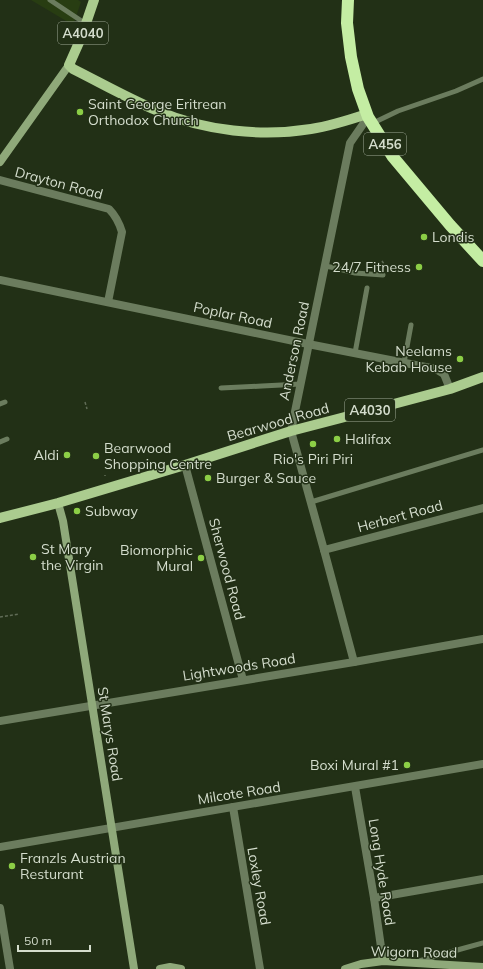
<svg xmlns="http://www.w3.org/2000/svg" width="483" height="969" font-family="Mulish,sans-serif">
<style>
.green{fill:#283d12}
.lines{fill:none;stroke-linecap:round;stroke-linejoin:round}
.path{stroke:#606c56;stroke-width:1.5;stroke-dasharray:3 2;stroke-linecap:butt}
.lane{stroke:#6b7c5e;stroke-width:5}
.street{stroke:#6b7c5e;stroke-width:8}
.secondary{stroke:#8fa97a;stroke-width:8}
.primary{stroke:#abcc8f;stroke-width:10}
.highway{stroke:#c4eda3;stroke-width:12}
.poi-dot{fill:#8cce46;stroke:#223016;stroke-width:1.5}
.labels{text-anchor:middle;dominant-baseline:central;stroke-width:3;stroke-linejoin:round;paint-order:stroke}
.shield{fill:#223016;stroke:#9fa996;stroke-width:1}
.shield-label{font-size:13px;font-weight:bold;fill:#d4ddcd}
.poi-label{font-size:14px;fill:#d4ddcd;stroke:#223016;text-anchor:start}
.street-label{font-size:14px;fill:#d4ddcd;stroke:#223016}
</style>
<rect width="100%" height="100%" fill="#223016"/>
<path class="green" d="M31 0H78L81 2 73 25Z"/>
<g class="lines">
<g class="path">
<path d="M382 261 386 267"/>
<path d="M85 402 87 409"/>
<path d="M105 475V476"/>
<path d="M0 617 19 614"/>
</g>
<g class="lane">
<path d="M50 0 86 24"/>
<path d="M373 123 398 111 456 91 483 79"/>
<path d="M325 266 341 269"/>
<path d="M339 269 355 273 383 275"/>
<path d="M355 353 367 288"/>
<path d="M404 363 411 325"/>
<path d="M221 388 262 386 301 384"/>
<path d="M0 404 5 402"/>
<path d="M0 442 7 439"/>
<path d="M311 502 483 450"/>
<path d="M419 961 461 949 483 943"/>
</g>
<g class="street">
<path d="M0 180 109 209C116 216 119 222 122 232L108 302"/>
<path d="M0 280 308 344 436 369 444 374 450 389"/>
<path d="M185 465 243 680"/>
<path d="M324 550 483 508"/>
<path d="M354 662 324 550 291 431 350 143 368 117"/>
<path d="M0 721 354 662 483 639"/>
<path d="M355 787 374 898 383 961"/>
<path d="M233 807 260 969"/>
<path d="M0 847 483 764"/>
<path d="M374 898 483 879"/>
<path d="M0 908 10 969"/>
</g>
<g class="secondary">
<path d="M0 162 69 65"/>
<path d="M58 503 63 521 134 969"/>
<path d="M160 969 170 967 181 969"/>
<path d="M345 969 361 964 383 961 483 967"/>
</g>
<g class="primary">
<path d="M94 0 81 38 69 65 73 69C101 83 129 99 158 111 205 131 261 137 311 129 330 126 349 120 367 114"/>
<path d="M0 518 58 503 185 465 291 431 341 418 450 389 483 377"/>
</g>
<path class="highway" d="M348 0 347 23 351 57 358 89 368 117 393 157 450 225 483 261"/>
</g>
<g class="poi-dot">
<circle cx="80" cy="112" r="4"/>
<circle cx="424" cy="237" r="4"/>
<circle cx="419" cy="267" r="4"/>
<circle cx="460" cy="359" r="4"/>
<circle cx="337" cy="439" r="4"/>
<circle cx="313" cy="444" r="4"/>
<circle cx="67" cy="455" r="4"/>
<circle cx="96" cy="456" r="4"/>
<circle cx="208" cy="478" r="4"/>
<circle cx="77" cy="511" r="4"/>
<circle cx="33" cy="557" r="4"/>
<circle cx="201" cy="558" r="4"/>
<circle cx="407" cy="765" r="4"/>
<circle cx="12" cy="866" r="4"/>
</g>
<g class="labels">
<g class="shield">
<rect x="58" y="22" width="50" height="22" rx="3"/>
<rect x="364" y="133" width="42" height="22" rx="3"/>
<rect x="345" y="399" width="50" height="22" rx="3"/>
</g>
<g class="shield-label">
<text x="83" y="33">A4040</text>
<text x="385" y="144">A456</text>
<text x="370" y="410">A4030</text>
</g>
<g class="poi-label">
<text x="88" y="104">Saint George Eritrean<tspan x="88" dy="16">Orthodox Church</tspan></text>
<text x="432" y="237">Londis</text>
<text x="411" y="267" text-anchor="end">24/7 Fitness</text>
<text x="452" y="351" text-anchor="end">Neelams<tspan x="452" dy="16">Kebab House</tspan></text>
<text x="345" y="439">Halifax</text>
<text x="104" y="448">Bearwood<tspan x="104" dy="16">Shopping Centre</tspan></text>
<text x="59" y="455" text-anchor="end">Aldi</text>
<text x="313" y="459" text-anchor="middle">Rio's Piri Piri</text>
<text x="216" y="478">Burger &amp; Sauce</text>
<text x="85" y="511">Subway</text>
<text x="41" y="549">St Mary<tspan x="41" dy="16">the Virgin</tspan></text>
<text x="193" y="550" text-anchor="end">Biomorphic<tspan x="193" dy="16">Mural</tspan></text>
<text x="399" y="765" text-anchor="end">Boxi Mural #1</text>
<text x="20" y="858">Franzls Austrian<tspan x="20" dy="16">Resturant</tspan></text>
</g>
<g class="street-label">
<text transform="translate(59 183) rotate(15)">Drayton Road</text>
<text transform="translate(233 315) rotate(12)">Poplar Road</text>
<text transform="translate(294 351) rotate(-78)">Anderson Road</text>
<text transform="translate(278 422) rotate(-16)">Bearwood Road</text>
<text transform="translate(400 516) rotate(-15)">Herbert Road</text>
<text transform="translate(227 569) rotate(75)">Sherwood Road</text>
<text transform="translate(239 667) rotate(-9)">Lightwoods Road</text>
<text transform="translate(110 734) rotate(81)">St Marys Road</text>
<text transform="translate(239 793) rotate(-9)">Milcote Road</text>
<text transform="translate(382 872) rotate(81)">Long Hyde Road</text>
<text transform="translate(259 886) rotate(80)">Loxley Road</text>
<text transform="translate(414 952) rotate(1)">Wigorn Road</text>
</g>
</g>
<path d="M18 945v6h72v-6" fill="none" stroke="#d4ddcd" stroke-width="2"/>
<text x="24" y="945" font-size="12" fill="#d4ddcd" stroke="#223016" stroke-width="3" paint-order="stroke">50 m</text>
</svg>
